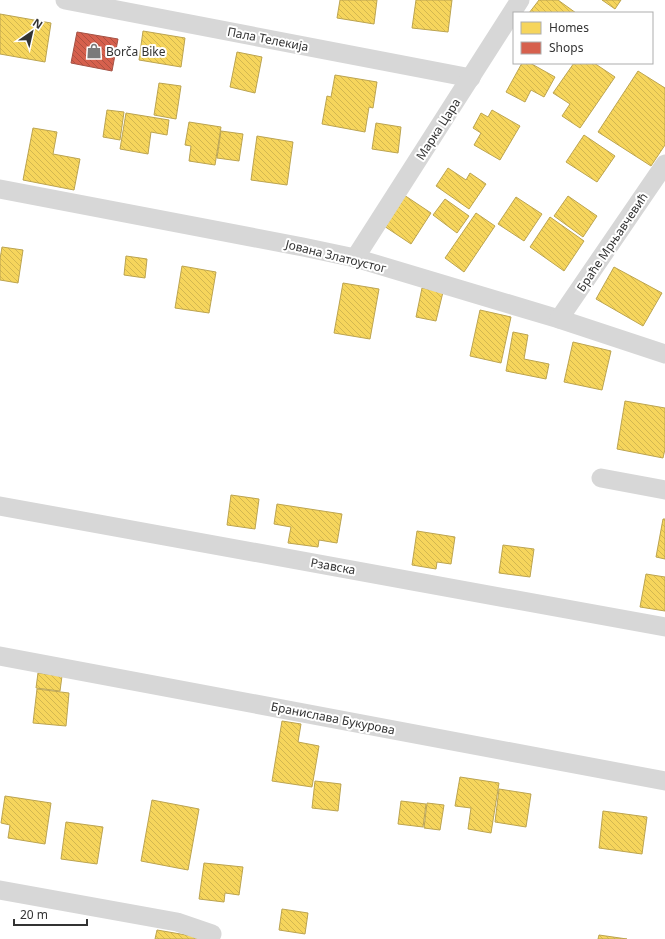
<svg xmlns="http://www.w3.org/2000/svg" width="665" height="939" font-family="'Noto Sans',sans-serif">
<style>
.homes{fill:url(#homes-back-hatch);stroke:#bca450}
.shops{fill:url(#shops-back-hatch);stroke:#a55245}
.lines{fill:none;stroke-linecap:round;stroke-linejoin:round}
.minor{stroke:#d7d7d7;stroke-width:19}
.labels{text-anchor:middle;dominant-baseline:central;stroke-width:4;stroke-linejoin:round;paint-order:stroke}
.street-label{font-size:12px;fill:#333;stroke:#fff}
.poi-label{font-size:12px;fill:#333;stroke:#fff;text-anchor:start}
</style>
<defs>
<pattern id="homes-back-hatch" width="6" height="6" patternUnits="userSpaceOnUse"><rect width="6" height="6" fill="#f6d55c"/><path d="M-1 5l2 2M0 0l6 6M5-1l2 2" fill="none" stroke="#d3b750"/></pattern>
<pattern id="shops-back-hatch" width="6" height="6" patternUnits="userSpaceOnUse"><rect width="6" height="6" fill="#d6604d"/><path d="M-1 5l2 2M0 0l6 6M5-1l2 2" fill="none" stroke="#ae5041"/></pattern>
</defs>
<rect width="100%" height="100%" fill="#fff"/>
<g class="homes">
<path d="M340 0H377L374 24 337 18Z"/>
<path d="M416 0H452L448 32 412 28Z"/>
<path d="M539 0H558L576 13H529Z"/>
<path d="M602 0H621L615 9Z"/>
<path d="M0 14 51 23 45 62 0 54Z"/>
<path d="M143 31 185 38 181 67 139 60Z"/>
<path d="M237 52 262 57 255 93 230 87Z"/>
<path d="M522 63H530L555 77 544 97 531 90 525 102 506 92Z"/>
<path d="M574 63H594L615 77 580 128 562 116 570 104 553 93Z"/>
<path d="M638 71 665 88V145L651 166 598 132Z"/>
<path d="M335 75 377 82 373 108 369 107 365 132 322 124 327 96 331 97Z"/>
<path d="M159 83 181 86 176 119 154 115Z"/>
<path d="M107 110 124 112 120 140 103 137Z"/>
<path d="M492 110 520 126 500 160 474 145 481 133 473 128 481 113 488 117Z"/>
<path d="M126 113 169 120 167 135 151 132 148 154 120 149Z"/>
<path d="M189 122 221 127 215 165 189 161 191 146 185 145Z"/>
<path d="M376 123 401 127 398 153 372 149Z"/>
<path d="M33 128 57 132 53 154 80 159 74 190 23 180Z"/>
<path d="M221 131 243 134 239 161 217 158Z"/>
<path d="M584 135 615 156 597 182 566 162Z"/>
<path d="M257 136 293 142 287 185 251 180Z"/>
<path d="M448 168 466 180 470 173 486 184 469 209 436 186Z"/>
<path d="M404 195 431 213 411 244 384 226Z"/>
<path d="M568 196 597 216 583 237 554 216Z"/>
<path d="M516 197 542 214 524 241 498 224Z"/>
<path d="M445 199 469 216 457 233 433 215Z"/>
<path d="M476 213 495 226 464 272 445 258Z"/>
<path d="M550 217 584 241 564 271 530 247Z"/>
<path d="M2 247 23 250 18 283 0 280V259Z"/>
<path d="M126 256 147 259 145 278 124 275Z"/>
<path d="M182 266 216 272 209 313 175 308Z"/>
<path d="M614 267 662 293 643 326 596 299Z"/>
<path d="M343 283 379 289 370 339 334 333Z"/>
<path d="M422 288 443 292 436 321 416 317Z"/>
<path d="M480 310 511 317 501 363 470 356Z"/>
<path d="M513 332 528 335 524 359 549 364 546 379 506 371Z"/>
<path d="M573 342 611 351 602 390 564 382Z"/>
<path d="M625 401 665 408V449L663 458 617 449Z"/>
<path d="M231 495 259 499 255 529 227 525Z"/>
<path d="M277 504 342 514 337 543 319 540 318 547 288 543 291 527 274 524Z"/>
<path d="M663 519H665V559L656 557Z"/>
<path d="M417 531 455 537 451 564 437 562 436 569 412 565Z"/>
<path d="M503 545 534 549 530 577 499 573Z"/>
<path d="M646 574 665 577V611L640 607Z"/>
<path d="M38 673 62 676 60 691 36 688Z"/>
<path d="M37 689 69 693 66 726 33 723Z"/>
<path d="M282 721 301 724 298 742 319 746 312 787 272 781Z"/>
<path d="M460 777 499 783 491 833 468 829 471 808 455 806Z"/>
<path d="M315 781 341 784 338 811 312 808Z"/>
<path d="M499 789 531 794 526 827 495 822Z"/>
<path d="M5 796 51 803 45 844 8 838 10 825 1 823Z"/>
<path d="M152 800 199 809 188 870 141 861Z"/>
<path d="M401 801 426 804 423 827 398 824Z"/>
<path d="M427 803 444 805 440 830 424 828Z"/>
<path d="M603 811 647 817 642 854 599 848Z"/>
<path d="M66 822 103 827 97 864 61 859Z"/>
<path d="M204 863 243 867 239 895 225 893 224 902 199 899Z"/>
<path d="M282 909 308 913 305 934 279 930Z"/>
<path d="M157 930 198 937V939H155Z"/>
<path d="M599 935 627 939H598Z"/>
</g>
<path class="shops" d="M77 32 118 39 112 71 71 63Z"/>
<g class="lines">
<g class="minor">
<path d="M65 0 471 78"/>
<path d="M0 189 303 247 355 258 559 319 665 354"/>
<path d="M355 258 520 0"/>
<path d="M559 319 665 164"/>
<path d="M601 478 665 490"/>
<path d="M0 506 665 627"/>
<path d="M0 656 665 781"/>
<path d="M0 890 177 922 212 934"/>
</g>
</g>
<defs>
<g id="shop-bare" transform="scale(1.2)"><path d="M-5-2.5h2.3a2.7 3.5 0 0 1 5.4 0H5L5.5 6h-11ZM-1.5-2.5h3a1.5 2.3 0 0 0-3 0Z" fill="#7a7a7a" stroke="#fff" stroke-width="2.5" paint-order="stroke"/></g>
</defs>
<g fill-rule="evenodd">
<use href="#shop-bare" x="94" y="51"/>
</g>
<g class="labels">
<g class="street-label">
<text transform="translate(268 39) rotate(11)">Пала Телекија</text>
<text transform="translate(438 129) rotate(-57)">Марка Цара</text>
<text transform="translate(612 242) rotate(-56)">Браће Мрњавчевић</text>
<text transform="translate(336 256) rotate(14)">Јована Златоустог</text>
<text transform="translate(333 566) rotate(10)">Рзавска</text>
<text transform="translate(333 718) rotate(11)">Бранислава Букурова</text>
</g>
<g class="poi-label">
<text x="106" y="51">Borča Bike</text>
</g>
</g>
<rect x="513" y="12" width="140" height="52" fill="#ffffff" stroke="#adadad"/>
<rect x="521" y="22" width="20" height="12" fill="#f6d55c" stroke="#adadad"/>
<text x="549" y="32" font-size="12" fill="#333333">Homes</text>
<rect x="521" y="42" width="20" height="12" fill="#d6604d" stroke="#adadad"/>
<text x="549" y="52" font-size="12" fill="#333333">Shops</text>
<g transform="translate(32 32) rotate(34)" stroke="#ffffff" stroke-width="3" paint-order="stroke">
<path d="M0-3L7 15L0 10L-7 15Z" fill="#333333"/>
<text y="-6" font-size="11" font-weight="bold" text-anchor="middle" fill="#333333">N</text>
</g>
<path d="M14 919v6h73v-6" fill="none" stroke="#333333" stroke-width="2"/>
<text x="20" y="919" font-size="12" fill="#333333" stroke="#ffffff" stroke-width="3" paint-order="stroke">20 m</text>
</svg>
